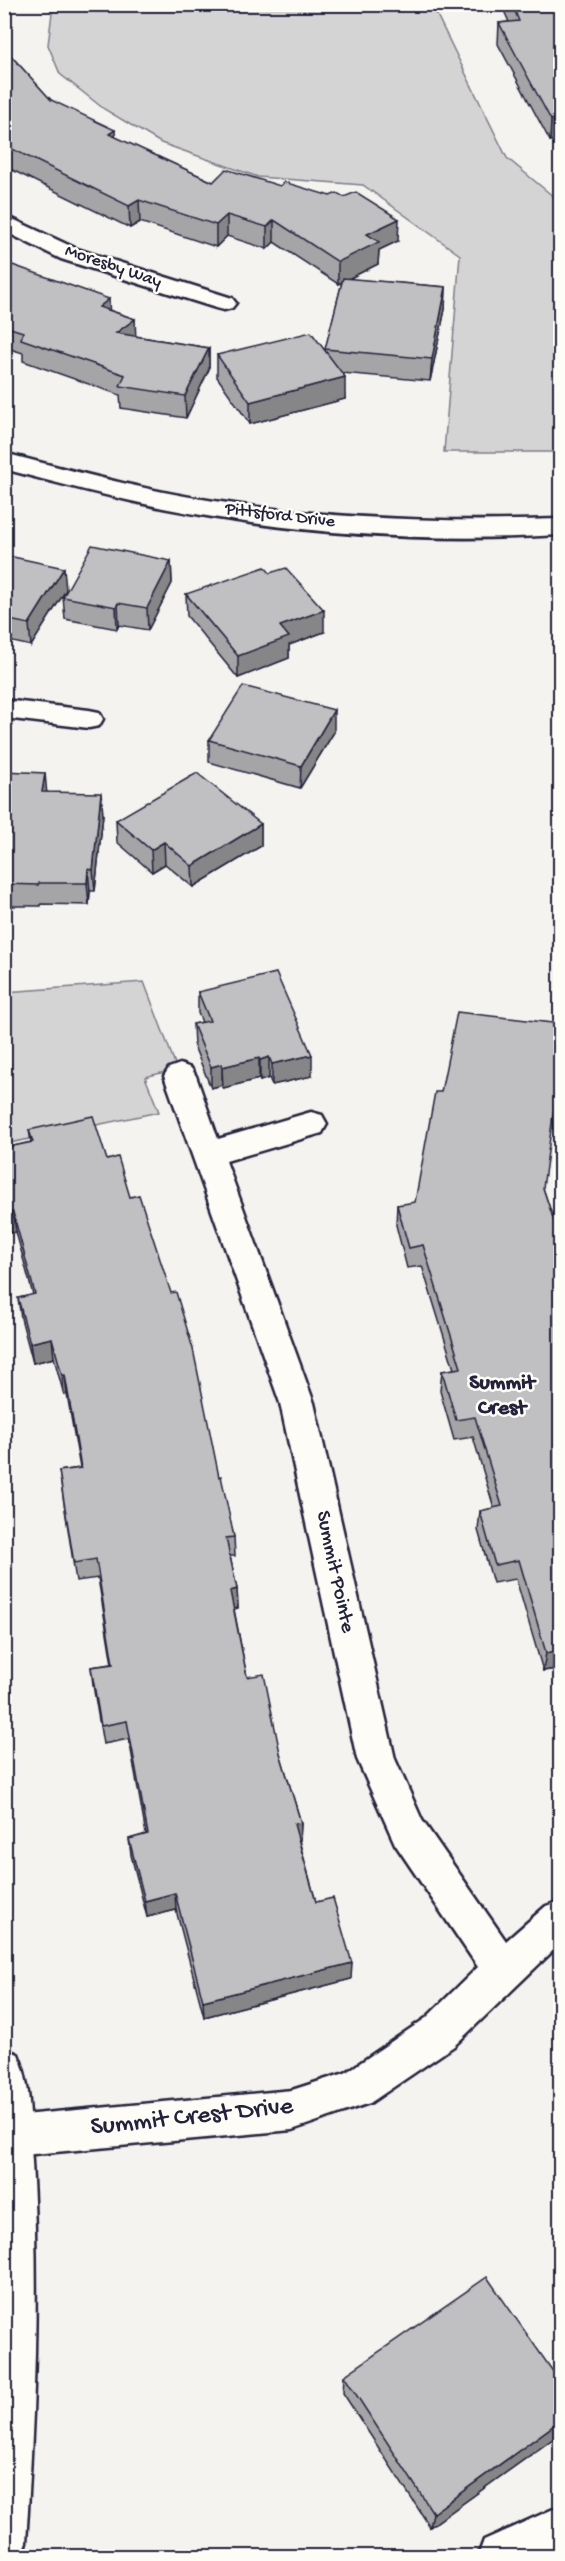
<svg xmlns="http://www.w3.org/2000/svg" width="565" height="2561" font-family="'Gochi Hand',sans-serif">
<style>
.green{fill:#d5d4d5;stroke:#7c7b88;stroke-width:1.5}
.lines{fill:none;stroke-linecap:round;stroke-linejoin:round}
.street-casing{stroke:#22223b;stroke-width:5}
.secondary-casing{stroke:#22223b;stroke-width:5}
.street{fill:#fdfcf7;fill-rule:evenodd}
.secondary{fill:#fdfcf7;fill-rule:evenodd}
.wall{fill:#a5a4a7;stroke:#22223b;stroke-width:1.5}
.shaded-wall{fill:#868688;stroke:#22223b;stroke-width:1.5}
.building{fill:#c0bfc2;stroke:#22223b;stroke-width:1.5}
.labels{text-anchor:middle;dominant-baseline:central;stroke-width:5;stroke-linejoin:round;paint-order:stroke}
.far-street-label{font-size:18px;fill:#22223b;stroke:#fdfcf7}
.street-label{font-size:21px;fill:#22223b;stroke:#fdfcf7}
.neighbourhood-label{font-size:22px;font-weight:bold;fill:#22223b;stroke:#fdfcf7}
.near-street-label{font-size:26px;fill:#22223b;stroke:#fdfcf7}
</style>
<rect width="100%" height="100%" fill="#f4f3ef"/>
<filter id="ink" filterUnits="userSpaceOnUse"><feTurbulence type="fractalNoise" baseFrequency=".0167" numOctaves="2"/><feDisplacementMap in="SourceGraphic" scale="12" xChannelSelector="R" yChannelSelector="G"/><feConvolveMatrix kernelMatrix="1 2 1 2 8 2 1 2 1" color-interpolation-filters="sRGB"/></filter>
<g filter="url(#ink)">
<g class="green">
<path d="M53 5H432L507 158 560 202V452H444L460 255 363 185 258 177 161 143 104 109 60 74 48 45Z"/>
<path d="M144 982 177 1069 145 1077 159 1112 5 1144V992Z"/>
</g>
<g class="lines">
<g class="street-casing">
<g id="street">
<path d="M4 215 77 249 232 298 236 303 232 308 224 310 216 308 61 259 4 231Z"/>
<path d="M4 700 89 710 99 712 103 719 99 726 89 728 4 718Z"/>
<path d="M180 1064 191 1068 196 1076 218 1139 311 1112 322 1115 327 1124 322 1133 226 1161 314 1403 395 1759 422 1820 506 1941 546 1906 560 1901V1944L454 2046 370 2103 292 2130 12 2156 4 2153V2119L12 2116 292 2090 345 2073 426 2018 478 1967 395 1844 357 1759 280 1403 164 1076 169 1068Z"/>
<path d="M560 2506V2551L549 2556H478L484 2540Z"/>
</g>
</g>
<g class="secondary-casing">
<g id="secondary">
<path d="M4 453C74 471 143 490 214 501 329 519 444 523 560 519V535C428 543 293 534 163 508 110 497 57 483 4 469Z"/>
<path d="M4 2048 18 2054C32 2086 30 2127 32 2162 40 2289 34 2416 26 2543L21 2556H4Z"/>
</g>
</g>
<use href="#street" class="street"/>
<use href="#secondary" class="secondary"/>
</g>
<g class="wall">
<path d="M501 4H561V142L558 143 557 140 550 141 498 44 499 23 509 22Z"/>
<path d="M4 48 51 100 115 137 213 182 398 241 379 250 378 264 348 279 446 287 445 309 430 381 342 373 345 399 250 424 217 377V355L325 351 342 282 338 284 274 242 267 249 227 236 216 247 140 222 130 228 4 166Z"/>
<path d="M4 262 109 310 135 319V336L209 348V369L186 418 121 408 120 395 23 361V353L4 347Z"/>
<path d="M4 555 66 590 31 646 4 640Z"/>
<path d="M171 561 172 583 148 630 119 625 117 629 65 619 63 597Z"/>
<path d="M186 594 324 632 289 645V658L238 678 187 616Z"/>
<path d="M334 732 300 788 209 762V740Z"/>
<path d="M4 771 47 792 103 814 95 891H90L89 905 41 904V906H4Z"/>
<path d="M116 820 261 824V846L193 887 165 864 152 872 117 842Z"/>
<path d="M198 992 312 1076 272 1085 269 1078 260 1081 259 1079 223 1088 222 1085 211 1088 194 1046 193 1024 202 1022 198 1013Z"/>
<path d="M29 1130 107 1160 130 1197 219 1477 234 1537 235 1556H230L237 1589 238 1608 234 1609 247 1677 280 1753 301 1823 300 1840H299L316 1902 351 1979 204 2017 176 1910 147 1917 131 1855 129 1839 146 1834 129 1739 103 1744 93 1685 91 1667 112 1664 98 1578 76 1581 62 1490 59 1471 80 1468 67 1394 64 1395 54 1358 33 1363 21 1318 18 1298 33 1295 16 1232 10 1233 4 1215V1148L31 1142Z"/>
<path d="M543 1188 561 1242V1668L543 1671 516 1579 493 1583 478 1530 480 1511 494 1508 473 1437 454 1440 440 1391 442 1371 454 1369 422 1266 407 1268 396 1225 397 1205Z"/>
<path d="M344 2376 561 2383V2433L430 2527 343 2393Z"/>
</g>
<g class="shaded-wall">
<path d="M559 119 557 140 550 141 551 120Z"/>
<path d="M561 121V142L558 143 560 121Z"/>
<path d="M115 130 116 152 109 134Z"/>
<path d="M139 200 140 222 130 228 129 206Z"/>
<path d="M227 215V236L216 247V225Z"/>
<path d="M399 219 398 241 379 250 378 264 338 284V262L367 234Z"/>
<path d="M274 220V242L267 249V227Z"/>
<path d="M446 287 445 309 430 381 432 359Z"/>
<path d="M109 299 110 320 99 307Z"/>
<path d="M135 319 136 341 116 333Z"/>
<path d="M209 348V369L186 418 185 396Z"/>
<path d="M345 377V399L250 424V402Z"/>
<path d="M171 561 172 583 148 630 147 608Z"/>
<path d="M64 568 66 590 31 646 29 624Z"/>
<path d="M118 603 119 625 117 629 116 607Z"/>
<path d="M324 610V632L289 645V658L238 678V656L280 626Z"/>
<path d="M334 710V732L300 788 301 766Z"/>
<path d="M45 773 47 795 42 792Z"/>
<path d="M101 793 103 814 95 891 93 870Z"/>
<path d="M261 824V846L193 887 192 866Z"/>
<path d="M164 842 165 864 152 872 151 850Z"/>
<path d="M88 869 90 891 89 905 87 883Z"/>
<path d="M312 1055V1076L272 1085V1064Z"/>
<path d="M269 1057V1078L260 1081V1060Z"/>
<path d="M259 1058V1079L223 1088 222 1067Z"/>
<path d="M222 1064V1085L211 1088V1067Z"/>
<path d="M13 1212 16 1232 10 1233 7 1213Z"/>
<path d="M52 1338 54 1358 33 1363 30 1343Z"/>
<path d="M62 1375H65L67 1394 64 1395Z"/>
<path d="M237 1589 238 1608 231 1610 230 1591Z"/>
<path d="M561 1650V1668L543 1671 546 1653Z"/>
<path d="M301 1823 300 1840 294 1841V1824Z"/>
<path d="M175 1893 176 1910 147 1917 145 1901Z"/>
<path d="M352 1963 351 1979 204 2017 203 2001Z"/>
<path d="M561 2420V2433L430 2527 433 2513Z"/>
</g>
<g class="building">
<path d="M512 4H561V121L559 119 551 120 499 23 519 21Z"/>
<path d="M4 48 51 100 115 130 109 134 213 182 226 169 280 186 284 182 330 196 337 193 344 197 356 192 399 219 367 234 379 242 338 262 274 220 267 227 227 215 216 225 139 200 129 206 4 145Z"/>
<path d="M4 262 109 299 99 307 135 319 116 333 209 348 185 396 120 386 125 375 21 339 23 332 4 326Z"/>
<path d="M343 278 446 287 432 359 325 349Z"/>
<path d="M311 332 345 377 250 402 217 355Z"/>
<path d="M92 545 171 561 147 608 118 603 116 607 63 597Z"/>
<path d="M4 555 64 568 29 624 4 619Z"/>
<path d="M265 567 270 573 286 568 324 610 280 626 289 637 238 656 186 594Z"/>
<path d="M243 686 334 710 301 766 209 740Z"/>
<path d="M4 771 45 773 42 792 101 793 93 870 88 869 87 883H39L38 885 4 884Z"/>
<path d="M197 773 261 824 192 866 164 842 151 850 116 820Z"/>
<path d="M276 973 312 1055 272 1064 269 1057 260 1060 259 1058 222 1067V1064L211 1067 193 1024 210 1021 198 992Z"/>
<path d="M457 1012 561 1024V1058L543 1188 561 1242V1260L556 1261 561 1274V1650L546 1653 519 1560 495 1565 480 1511 502 1506 475 1417 456 1420 442 1371 461 1368 423 1245 409 1248 397 1205 415 1202 435 1092H441Z"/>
<path d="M93 1116 107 1160 118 1157 130 1197 139 1195 171 1293 176 1292 193 1349 219 1477 221 1476 234 1537 226 1538 237 1589 230 1591 247 1677 264 1674 280 1753 301 1823 294 1824 316 1902 333 1898 352 1963 203 2001 175 1893 145 1901 129 1839 148 1834 127 1721 101 1726 91 1667 113 1664 96 1559 74 1563 59 1471 81 1468 65 1375H62L52 1338 30 1343 18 1298 35 1294 13 1212 7 1213 4 1205V1148L33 1142 29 1130Z"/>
<path d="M487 2277 561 2383V2420L433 2513 344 2376Z"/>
</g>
</g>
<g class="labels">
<g class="far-street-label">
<text transform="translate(113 267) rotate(19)">Moresby Way</text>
<text transform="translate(280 516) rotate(7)">Pittsford Drive</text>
</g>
<g class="street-label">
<text transform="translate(334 1572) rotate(78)">Summit Pointe</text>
</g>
<g class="neighbourhood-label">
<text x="502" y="1384">Summit<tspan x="502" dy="25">Crest</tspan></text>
</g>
<g class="near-street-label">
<text transform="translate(192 2118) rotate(-6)">Summit Crest Drive</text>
</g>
</g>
<rect width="565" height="2561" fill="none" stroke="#fdfcf7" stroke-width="24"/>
<rect x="12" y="12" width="541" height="2537" fill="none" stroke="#22223b" stroke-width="2" filter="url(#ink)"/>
</svg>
